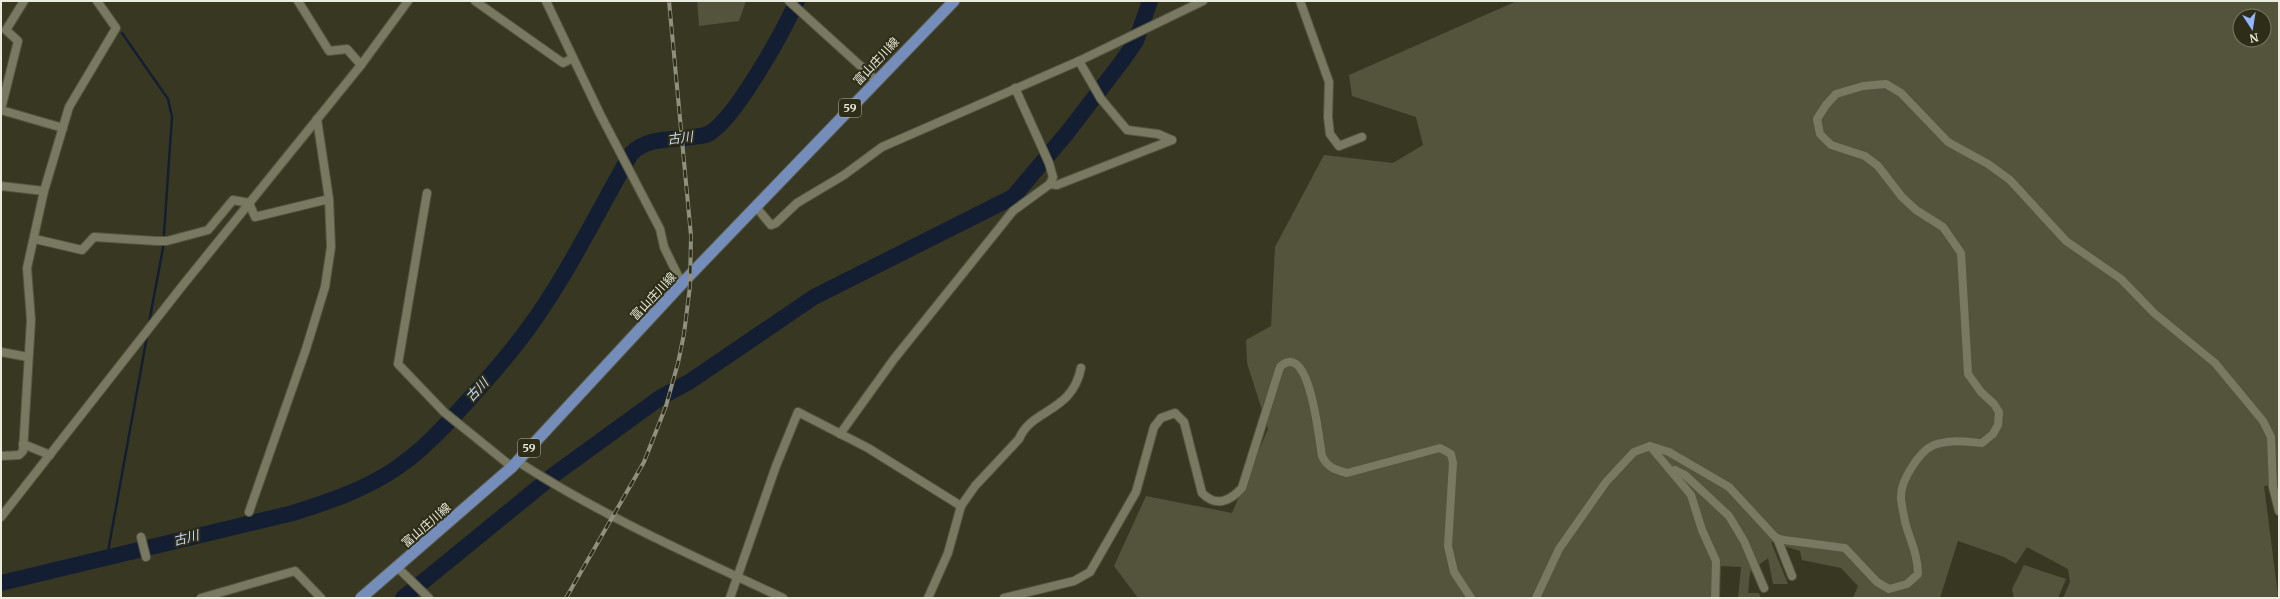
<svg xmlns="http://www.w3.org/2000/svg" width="2280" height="599" font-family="Merriweather,'Noto Sans JP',serif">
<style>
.green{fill:#54543c;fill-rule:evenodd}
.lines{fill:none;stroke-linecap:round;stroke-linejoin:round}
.stream{stroke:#141e32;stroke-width:2.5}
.river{stroke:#141e32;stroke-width:16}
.minor-casing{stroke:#545440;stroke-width:10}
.major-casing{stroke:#545440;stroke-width:13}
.minor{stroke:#787960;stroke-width:8}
.major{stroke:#748dba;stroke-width:11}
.rail-casing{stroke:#90907f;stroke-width:4}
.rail{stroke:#2e2e18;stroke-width:2.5;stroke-dasharray:8;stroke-linecap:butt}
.labels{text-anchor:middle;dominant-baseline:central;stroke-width:4;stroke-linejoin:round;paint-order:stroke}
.shield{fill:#2e2e18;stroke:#b2b2a3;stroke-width:1}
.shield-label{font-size:11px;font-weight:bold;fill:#ebebde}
.street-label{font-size:12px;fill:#ebebde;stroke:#2e2e18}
.water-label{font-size:13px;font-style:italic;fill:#c4d7fe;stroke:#2e2e18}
</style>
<rect width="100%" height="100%" fill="#383822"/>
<g class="green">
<path d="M697 1H746L739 21 699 26Z"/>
<path d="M1517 1H2279V486H2264L2278 595 2276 598H2063L2070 582 2068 569 2027 547 2016 564 2004 557 1958 541 1940 598H1853L1858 586 1841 568 1802 560 1800 551 1771 542 1788 584H1773L1768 558 1750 572 1748 593H1759L1761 598H1738L1741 567 1719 566 1717 598H1138L1114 566 1146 496 1232 513 1268 429 1247 363 1246 340 1271 326 1275 247 1324 155 1393 163 1423 145 1416 117 1352 96 1349 75ZM2240 16H2264V40H2240Z"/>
<path d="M2024 565 2066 579 2058 598H2014L2012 589Z"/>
</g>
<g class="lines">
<g class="stream">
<path d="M122 33 168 99 172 117 163 248 149 323"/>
<path d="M107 557 147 336"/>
</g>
<g class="river">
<path d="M1 583 293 513C328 502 364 490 395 469 421 452 443 428 464 405 487 380 510 354 530 326 569 272 598 211 631 154 646 137 672 140 693 137 698 136 704 136 708 134 735 120 784 30 797 1"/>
<path d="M403 598 555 474 661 397 689 382 814 297 1013 197 1067 133 1123 60 1136 41 1150 1"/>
</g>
<g class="minor-casing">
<g id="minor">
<path d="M298 1 329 51 347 49 361 65"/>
<path d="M475 1 563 63 573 58"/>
<path d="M546 1 600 114 660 229 664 247 682 284"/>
<path d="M789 1 876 80"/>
<path d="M1300 1 1329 82 1328 117 1330 134 1339 146 1362 137"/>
<path d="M1079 61 1101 99 1127 130 1158 134 1172 140"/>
<path d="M1015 88 1049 163 1053 177 1050 184"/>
<path d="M1 109 18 41 6 30 24 1"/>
<path d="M1 110 63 128"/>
<path d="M1 186 44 191"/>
<path d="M427 193 398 364 444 412 512 467"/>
<path d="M756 207 771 225 776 223 797 203 844 175 882 147 1079 61 1203 1"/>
<path d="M35 239 82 250 94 237 156 241H167L208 230 233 200 249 203 255 217 329 199"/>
<path d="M1 352 28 357"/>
<path d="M840 434 894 359 1013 211 1050 184 1057 185 1172 140"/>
<path d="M23 444 50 455"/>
<path d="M1650 446 1691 495 1702 530 1716 561 1715 598"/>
<path d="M1 456 19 455 23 451 31 320 27 268 44 191 69 107 116 28 97 1"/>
<path d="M517 461C600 515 693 556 783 598"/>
<path d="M1675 470 1685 475 1729 516 1744 541 1764 588"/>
<path d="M249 512 306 349 325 287 331 247 329 199 317 119"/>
<path d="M1 517 183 285 361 65 408 1"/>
<path d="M141 537 146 557"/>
<path d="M1777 538 1792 576"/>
<path d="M397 567 429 598"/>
<path d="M201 598 295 571 321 598"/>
<path d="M730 598 776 466 798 412 868 448 961 506"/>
<path d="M928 598 948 553 961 506 975 486 1019 439C1032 408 1072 413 1081 368"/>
<path d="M1004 598 1074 581 1090 572 1136 492 1154 427 1161 418 1175 413 1184 422 1202 493C1216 507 1229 502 1242 488L1280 367C1310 338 1319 441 1322 456 1327 467 1335 470 1347 473L1440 448 1451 454 1453 463 1448 546 1454 572 1471 598"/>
<path d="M1536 598 1559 549 1606 482 1634 452 1650 446 1669 452 1729 487 1776 538 1784 540 1845 548 1877 582 1889 589 1907 584 1918 574C1918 555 1910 540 1905 522 1904 514 1901 505 1901 497 1900 482 1919 451 1934 445 1949 439 1967 442 1982 443L1993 434 1998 425 1999 412 1994 404 1981 392 1968 374 1961 253 1943 227 1916 210 1902 197 1878 166 1865 156 1831 145 1820 134 1817 119 1826 105 1836 94 1863 86 1886 84 1901 93 1948 142 1988 164 2010 180 2066 241 2121 279 2154 313 2215 363 2263 421 2271 437 2273 487 2279 511"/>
</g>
</g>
<g class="major-casing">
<path id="major" d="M361 598 512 467 690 275 954 1"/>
</g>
<use href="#minor" class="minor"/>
<use href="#major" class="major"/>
<g class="rail-casing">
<path id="rail" d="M566 598 644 462 666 406 678 363 684 334 690 286 691 236 669 1"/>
</g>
<use href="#rail" class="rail"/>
</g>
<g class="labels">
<g class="shield">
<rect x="839" y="99" width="22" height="18" rx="3"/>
<rect x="518" y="439" width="22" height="18" rx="3"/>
</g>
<g class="shield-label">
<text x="850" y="108">59</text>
<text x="529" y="448">59</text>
</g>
<g class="street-label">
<text transform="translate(876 61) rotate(-47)">富山庄川線</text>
<text transform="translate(653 296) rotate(-47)">富山庄川線</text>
<text transform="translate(426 525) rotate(-41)">富山庄川線</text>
</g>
<g class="water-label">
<text transform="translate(680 138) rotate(-7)">古川</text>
<text transform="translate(477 390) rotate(-47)">古川</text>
<text transform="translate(186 538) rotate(-14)">古川</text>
</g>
</g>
<rect width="2280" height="599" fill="none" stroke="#ebebde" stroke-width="4"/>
<g transform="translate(2252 28) rotate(168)"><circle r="19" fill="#2e2e18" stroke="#7a7a67"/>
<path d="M0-3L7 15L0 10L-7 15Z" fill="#95b6fd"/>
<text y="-6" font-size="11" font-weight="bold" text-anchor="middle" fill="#ebebde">N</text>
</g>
</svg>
